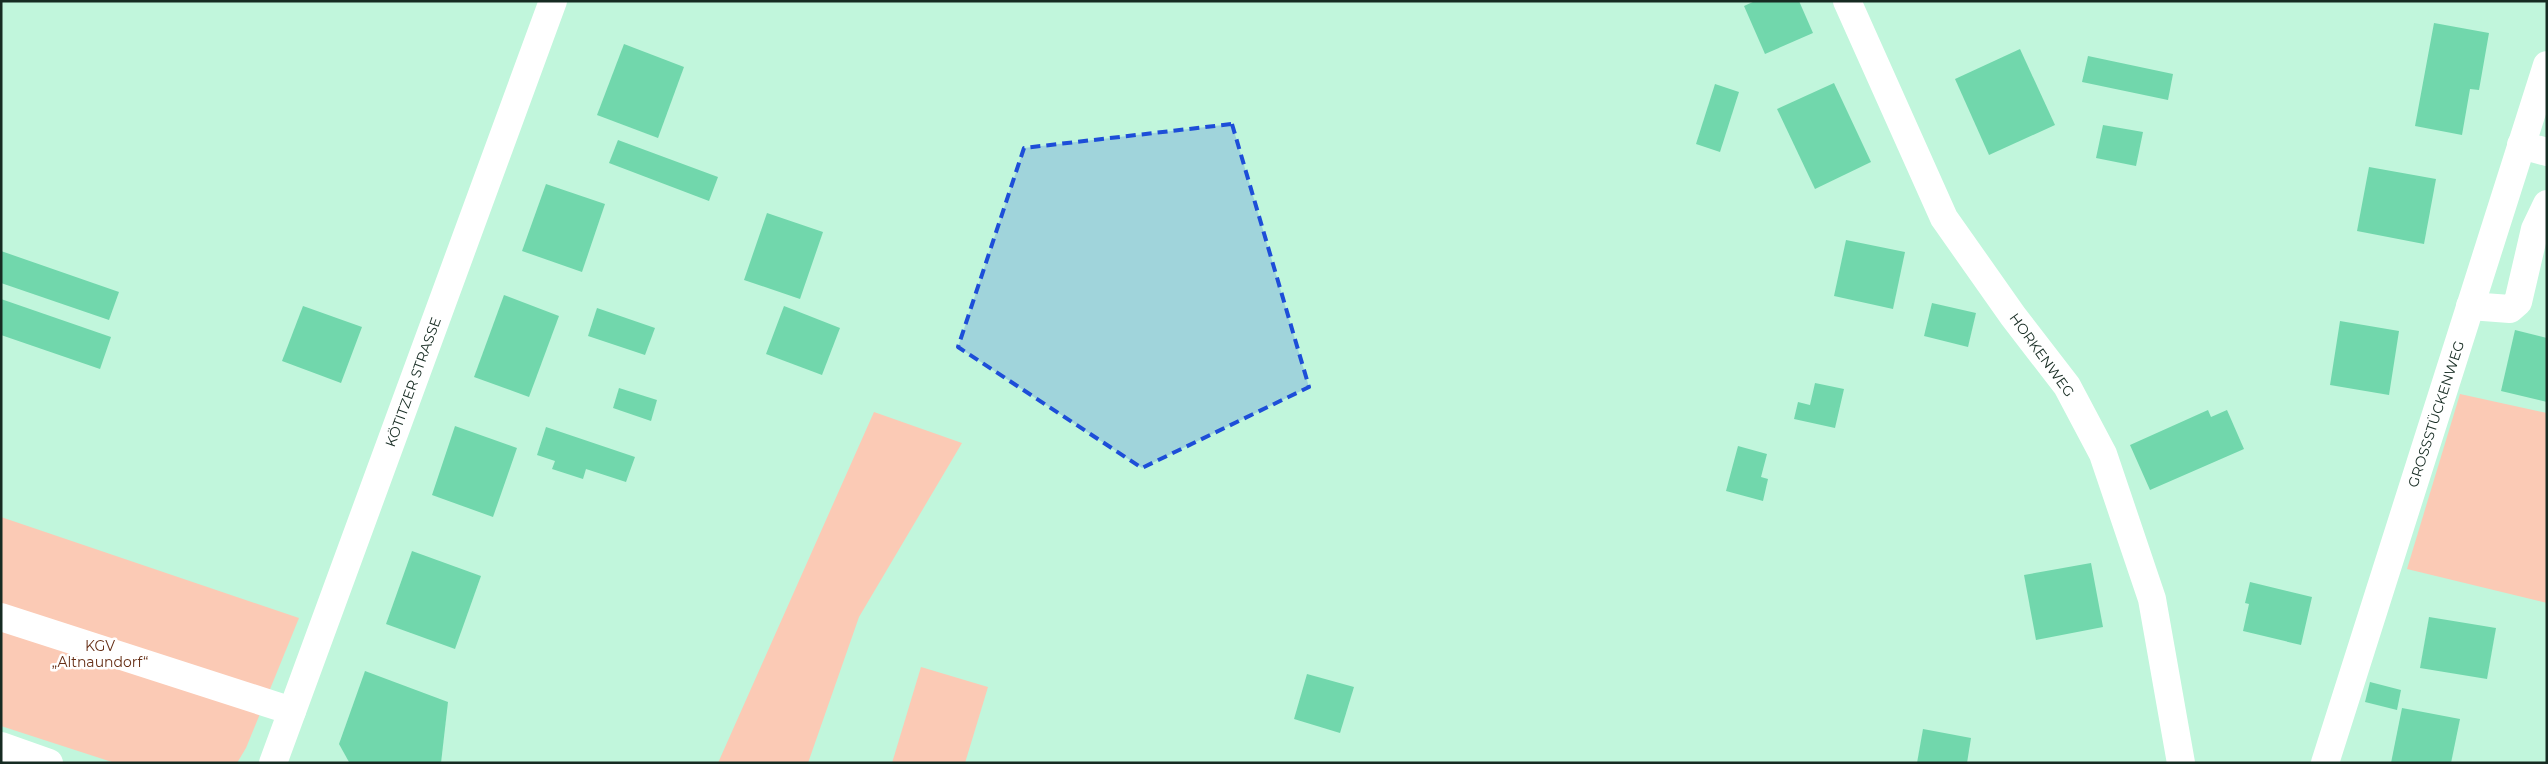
<svg xmlns="http://www.w3.org/2000/svg" width="2548" height="764" font-family="Montserrat,sans-serif">
<style>
.green{fill:#fbcab5}
.building{fill:#71d7ac}
.lines{fill:none;stroke-linecap:round;stroke-linejoin:round}
.minor{stroke:#fff;stroke-width:28}
.marked{fill:#1d4ed8;fill-opacity:0.2;stroke:#1d4ed8;stroke-width:4;stroke-dasharray:10 6;stroke-linejoin:round}
.labels{text-anchor:middle;dominant-baseline:central;stroke-width:5;stroke-linejoin:round;paint-order:stroke}
.street-label{font-size:14px;fill:#162b22;stroke:#fff}
.park-label{font-size:14px;fill:#662f16;stroke:#fff}
</style>
<rect width="100%" height="100%" fill="#c1f6dc"/>
<g class="green">
<path d="M2460 394 2547 413V603L2407 569Z"/>
<path d="M874 412 962 443 859 617 808 763H718Z"/>
<path d="M1 517 299 618 246 748 237 763H115L1 726Z"/>
<path d="M921 667 988 687 965 763H892Z"/>
</g>
<g class="building">
<path d="M1755 1H1799L1813 33 1765 54 1744 6Z"/>
<path d="M2434 23 2489 33 2479 90 2470 89 2462 135 2415 126Z"/>
<path d="M624 44 684 67 658 138 597 115Z"/>
<path d="M2020 49 2055 125 1989 155 1955 79Z"/>
<path d="M2088 56 2173 74 2168 100 2082 82Z"/>
<path d="M1834 83 1871 162 1815 189 1777 109Z"/>
<path d="M1715 84 1739 92 1720 152 1696 144Z"/>
<path d="M2103 125 2143 132 2136 166 2096 158Z"/>
<path d="M618 140 718 177 709 201 609 163Z"/>
<path d="M2369 167 2436 179 2424 244 2357 231Z"/>
<path d="M546 184 605 204 582 272 522 251Z"/>
<path d="M767 213 823 232 800 299 744 280Z"/>
<path d="M1846 240 1905 252 1893 309 1834 296Z"/>
<path d="M1 251 119 292 109 320 1 283Z"/>
<path d="M504 295 559 316 529 397 474 377Z"/>
<path d="M1 299 111 337 100 369 1 335Z"/>
<path d="M1932 303 1976 313 1968 347 1924 336Z"/>
<path d="M303 306 362 327 341 383 282 361Z"/>
<path d="M784 306 840 328 822 375 766 354Z"/>
<path d="M597 308 655 328 645 355 588 336Z"/>
<path d="M2340 321 2399 331 2389 395 2330 385Z"/>
<path d="M2515 330 2547 338V402L2501 391Z"/>
<path d="M1815 383 1844 389 1835 428 1794 419 1798 402 1810 405Z"/>
<path d="M619 388 657 400 651 421 613 408Z"/>
<path d="M2208 410 2211 417 2227 410 2244 449 2150 490 2130 445Z"/>
<path d="M455 426 517 448 493 517 432 495Z"/>
<path d="M546 427 635 457 626 482 586 469 583 479 552 469 555 461 537 455Z"/>
<path d="M1738 446 1767 454 1761 477 1768 479 1763 501 1726 491Z"/>
<path d="M412 551 481 576 455 649 386 624Z"/>
<path d="M2091 563 2103 627 2036 640 2024 575Z"/>
<path d="M2250 582 2312 597 2301 645 2243 631 2249 604 2245 603Z"/>
<path d="M2429 617 2496 628 2487 679 2420 668Z"/>
<path d="M365 671 448 702 441 763 349 762 339 744Z"/>
<path d="M1307 674 1354 687 1340 733 1294 719Z"/>
<path d="M2370 682 2401 690 2397 710 2365 702Z"/>
<path d="M2402 708 2460 719 2451 763H2391Z"/>
<path d="M1923 729 1971 738 1967 763H1917Z"/>
</g>
<g class="lines">
<g class="minor">
<path d="M1847 1 1944 218 2013 316 2067 386 2103 454 2152 599 2181 763"/>
<path d="M2521 145 2547 152"/>
<path d="M2470 306 2510 309 2518 302 2535 229 2547 204"/>
<path d="M1 617 292 711"/>
<path d="M1 746 49 763"/>
<path d="M273 763 553 1"/>
<path d="M2325 763 2547 65"/>
</g>
</g>
<path class="marked" d="M1232 124 1309 387 1142 468 958 347 1024 148Z"/>
<g class="labels">
<g class="street-label">
<text transform="translate(2042 355) rotate(54)">HORKENWEG</text>
<text transform="translate(413 382) rotate(-70)">KÖTITZER STRASSE</text>
<text transform="translate(2436 414) rotate(-72)">GROSSSTÜCKENWEG</text>
</g>
<g class="park-label">
<text x="100" y="646">KGV<tspan x="100" dy="16">„Altnaundorf“</tspan></text>
</g>
</g>
<rect width="2548" height="764" fill="none" stroke="#162b22" stroke-width="5"/>
</svg>
